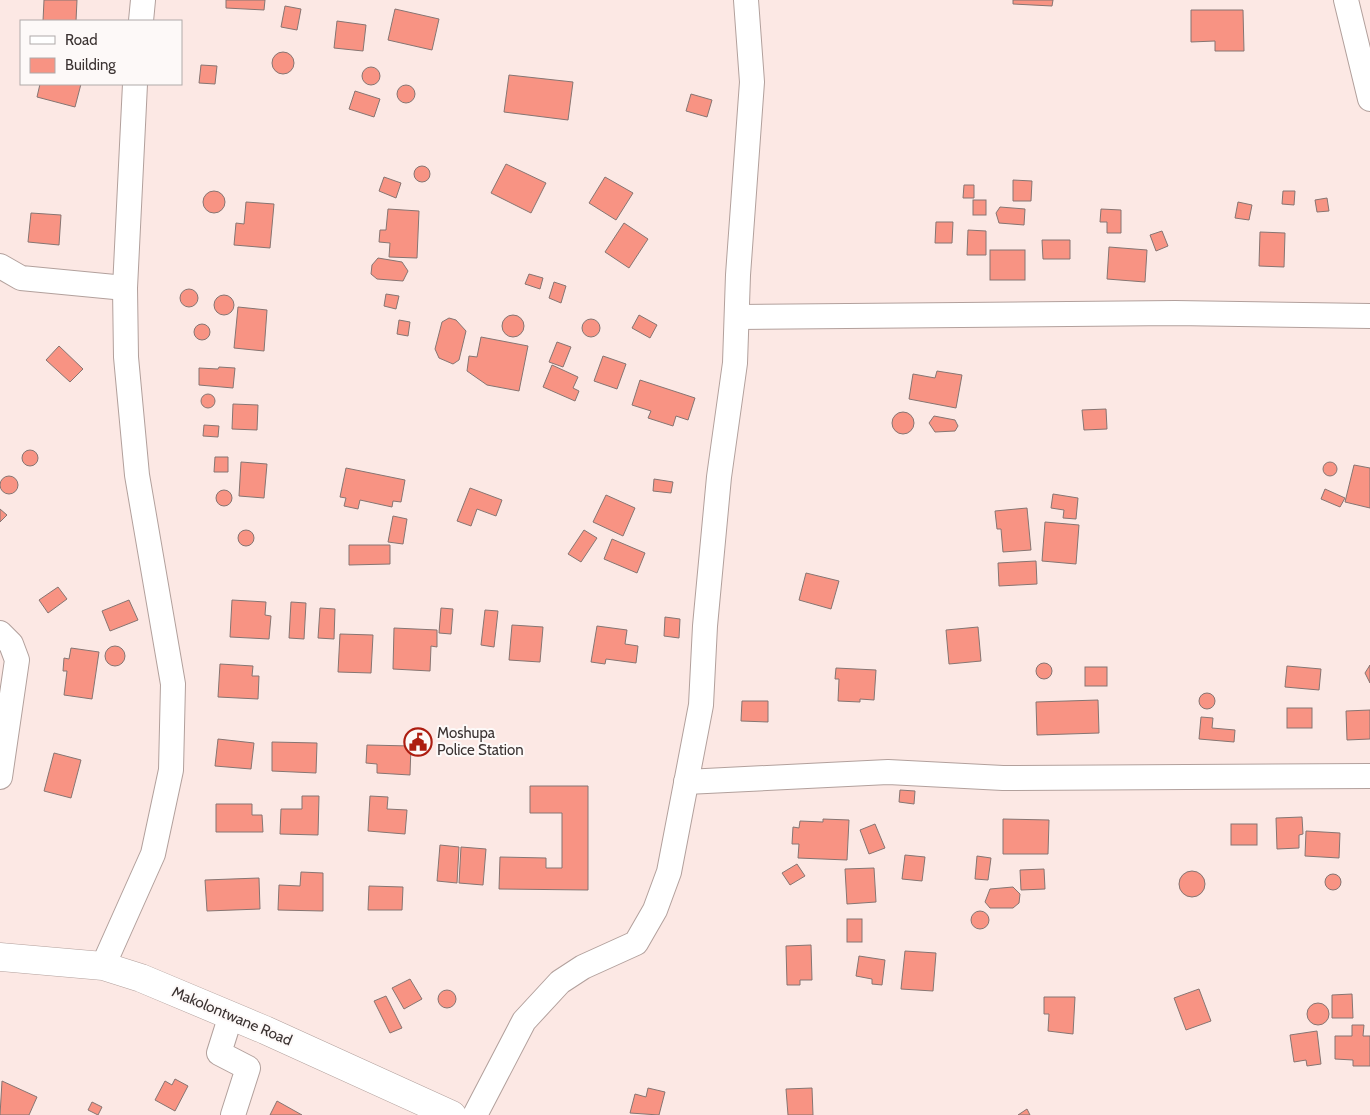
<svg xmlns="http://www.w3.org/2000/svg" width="1370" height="1115" font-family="Cabin,sans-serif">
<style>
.building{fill:#f89383;stroke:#867572}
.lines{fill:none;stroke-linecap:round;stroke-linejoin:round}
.street-casing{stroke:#b2a09c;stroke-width:26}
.secondary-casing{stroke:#b2a09c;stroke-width:29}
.street{stroke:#fff;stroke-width:24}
.secondary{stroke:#fff;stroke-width:28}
.labels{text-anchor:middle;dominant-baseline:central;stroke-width:4;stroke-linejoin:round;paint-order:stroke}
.poi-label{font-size:15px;fill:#3b3332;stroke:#fdf9f8;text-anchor:start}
.street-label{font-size:15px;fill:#3b3332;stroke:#fdf9f8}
</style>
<rect width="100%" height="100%" fill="#fce8e4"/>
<g class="building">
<path d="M44 0H77L76 21H43Z"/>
<path d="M226 0H265L264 10 226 8Z"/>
<path d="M1013 0H1053L1052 6 1013 4Z"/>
<path d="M285 6 301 9 297 30 281 27Z"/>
<path d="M395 9 439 19 432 50 388 40Z"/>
<path d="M1191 10H1243L1244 51H1215V41L1191 42Z"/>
<path d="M337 21 366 25 363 51 334 48Z"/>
<circle cx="283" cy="63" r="11"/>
<path d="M201 65 217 66 215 84 199 83Z"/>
<circle cx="371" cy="76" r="9"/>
<path d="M509 75 573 82 568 120 504 112Z"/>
<path d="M40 84H81L75 107 37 97Z"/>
<circle cx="406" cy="94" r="9"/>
<path d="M355 91 380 99 374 117 349 109Z"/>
<path d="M691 94 712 100 707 117 686 111Z"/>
<path d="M506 164 546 183 531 213 491 193Z"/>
<circle cx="422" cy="174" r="8"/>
<path d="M384 177 401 183 396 198 379 191Z"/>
<path d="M605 177 633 193 616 220 589 203Z"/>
<path d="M1013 180 1032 181 1031 201H1013Z"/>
<path d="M964 185H974V198H963Z"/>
<path d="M1283 191H1295L1294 205 1282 204Z"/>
<circle cx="214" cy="202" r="11"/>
<path d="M1327 198 1329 211 1317 212 1315 200Z"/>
<rect x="973" y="200" width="13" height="15"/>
<path d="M246 202 274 204 270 248 234 245 236 223 244 224Z"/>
<path d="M1238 202 1252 205 1249 220 1235 218Z"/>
<path d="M1000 207 1025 209 1024 225 999 223 996 213Z"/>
<path d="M388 209 419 211 417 258 389 257 390 243 379 242 380 230H386Z"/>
<path d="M1101 209 1121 210V233H1107V222H1100Z"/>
<path d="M31 213 61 215 59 245 28 242Z"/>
<path d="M936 222H953L952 243H935Z"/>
<path d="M624 223 648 239 629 268 605 252Z"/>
<path d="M968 230 986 231V255H967Z"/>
<path d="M1162 231 1168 246 1156 251 1150 235Z"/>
<path d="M1260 232 1285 233 1284 267 1259 266Z"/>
<path d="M1042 240H1070V259H1043Z"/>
<path d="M1109 247 1147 250 1145 282 1107 279Z"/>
<rect x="990" y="250" width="35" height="30"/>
<path d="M378 258 402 262 408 271 403 281 377 279 371 274 372 265Z"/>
<path d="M529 274 543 278 540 289 525 284Z"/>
<path d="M554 282 566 286 561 303 549 298Z"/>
<circle cx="189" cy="298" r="9"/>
<path d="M386 294 399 296 396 309 384 306Z"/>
<circle cx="224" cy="305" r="10"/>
<path d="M238 307 267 310 264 351 234 348Z"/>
<path d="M639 315 657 325 650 338 632 328Z"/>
<circle cx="513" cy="326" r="11"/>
<path d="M449 318 456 320 466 331 459 360 453 364 439 358 435 349 442 322Z"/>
<circle cx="591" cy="328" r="9"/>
<path d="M399 320 410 322 408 336 397 334Z"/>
<circle cx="202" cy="332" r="8"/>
<path d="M481 337 528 346 519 391 487 385 467 371 469 356 477 357Z"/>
<path d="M557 342 571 347 563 367 549 362Z"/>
<path d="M59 346 83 369 70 382 46 360Z"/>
<path d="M603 356 626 364 617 389 594 381Z"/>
<path d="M552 365 578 377 573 388 579 391 575 401 543 387Z"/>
<path d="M219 367 235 368 233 388 199 385V368L218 369Z"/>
<path d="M937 371 962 375 956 408 909 399 913 374 935 378Z"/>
<path d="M640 380 695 398 688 420 676 416 673 426 648 418 651 411 632 405Z"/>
<circle cx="208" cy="401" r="7"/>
<path d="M233 404 258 405 257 430 232 429Z"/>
<path d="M1106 409 1107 429 1084 430 1082 410Z"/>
<circle cx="903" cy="423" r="11"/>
<path d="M934 416 955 420 958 426 955 431 935 432 929 423Z"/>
<path d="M204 425 219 426 218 437 203 436Z"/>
<circle cx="30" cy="458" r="8"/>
<path d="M215 457H228V472H214Z"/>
<circle cx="1330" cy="469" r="7"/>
<path d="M241 462 267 464 264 498 239 496Z"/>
<path d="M1354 465 1370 468V508L1345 502Z"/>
<path d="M346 468 405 480 401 502 393 501 392 507 360 500 358 509 344 506 346 498 340 497Z"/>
<circle cx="9" cy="485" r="9"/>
<path d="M654 479 673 482 671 493 653 491Z"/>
<path d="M470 488 502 500 496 516 477 509 471 526 457 521Z"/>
<path d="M1325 489 1345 498 1340 507 1321 499Z"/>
<circle cx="224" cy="498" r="8"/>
<path d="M1053 494 1078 498 1076 519 1063 518 1064 510 1051 508Z"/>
<path d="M606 495 635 508 623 536 593 522Z"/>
<path d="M1027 508 1031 550 1003 552 1001 529H997L995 511Z"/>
<path d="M0 509 7 515 0 522Z"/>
<path d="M393 516 407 519 403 544 388 542Z"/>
<path d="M1045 522 1079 525 1076 564 1042 561Z"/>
<path d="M584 530 597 538 581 562 568 554Z"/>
<circle cx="246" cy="538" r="8"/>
<path d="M612 539 645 553 637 573 604 559Z"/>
<path d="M349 545H390V564L349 565Z"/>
<path d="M1036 561 1037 584 999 586 998 563Z"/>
<path d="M806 573 839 581 831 609 799 600Z"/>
<path d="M58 587 67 599 48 613 39 600Z"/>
<path d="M129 600 138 620 110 631 102 611Z"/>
<path d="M232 600 266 602 265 615 271 616 269 639 230 637Z"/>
<path d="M291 602 306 603 304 639 289 638Z"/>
<path d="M320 608 335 609 334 639 318 638Z"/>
<path d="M441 608 453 609 451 634 439 633Z"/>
<path d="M485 610 498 611 494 647 481 645Z"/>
<path d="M665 617 680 619 679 638 664 636Z"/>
<path d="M512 625 543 627 540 662 509 660Z"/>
<path d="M597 626 627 630 625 644 638 646 636 663 606 659 605 664 591 662Z"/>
<path d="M978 627 981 661 949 664 946 630Z"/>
<path d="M394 628 437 630V647L431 646 430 671 393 669Z"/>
<path d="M340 634 373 635 371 673 338 672Z"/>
<circle cx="115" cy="656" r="10"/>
<path d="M71 648 99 652 92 699 64 695 67 671H63L64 658 69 659Z"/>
<circle cx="1044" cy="671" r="8"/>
<path d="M220 664 253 666 252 676H259L258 699 218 697Z"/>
<path d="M1370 665V683L1365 673Z"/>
<path d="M1287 666 1321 669 1319 690 1285 687Z"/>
<rect x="1085" y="667" width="22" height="19"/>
<path d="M836 668 876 670 874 700 860 699V702L838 701 839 679H835Z"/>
<circle cx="1207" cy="701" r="8"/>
<path d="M1098 700 1099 733 1037 735 1036 702Z"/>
<path d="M742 701H768V722L741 721Z"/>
<rect x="1287" y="708" width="25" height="20"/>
<path d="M1370 710V739L1347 740 1346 711Z"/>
<path d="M1201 717 1213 718 1212 728 1235 730 1234 742 1199 739Z"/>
<path d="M218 739 254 743 251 769 215 766Z"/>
<path d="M272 742 317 743 316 773 272 771Z"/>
<path d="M367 745 411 746 410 775 377 773V764L366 763Z"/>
<path d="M54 753 81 760 71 798 44 791Z"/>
<path d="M530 786H588V890L499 889 500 857 546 858V868H562V813H530Z"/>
<path d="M900 790 915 791 914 804 899 802Z"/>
<path d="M302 796H319L318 835 280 834 281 809H302Z"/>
<path d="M370 796 388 797 387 809 407 810 405 834 368 831Z"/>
<path d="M216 804H252V815H262L263 832H216Z"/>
<path d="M1302 817 1303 834 1299 835V848L1277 849 1276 818Z"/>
<path d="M823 819 849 820 847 860 798 858 799 844H792L793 827 799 828 800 821 823 822Z"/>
<path d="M1003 819 1049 820 1048 854H1003Z"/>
<path d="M875 824 885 848 869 854 860 830Z"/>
<rect x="1231" y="824" width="26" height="21"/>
<path d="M1306 831 1340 833 1339 858 1305 856Z"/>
<path d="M440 845 459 847 457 883 437 881Z"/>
<path d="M461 847 486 849 483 885 459 883Z"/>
<path d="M905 855 925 857 922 881 902 879Z"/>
<path d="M977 856 991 858 988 880 975 879Z"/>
<path d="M797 864 805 876 790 885 782 873Z"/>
<path d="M874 868 876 902 847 904 845 869Z"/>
<path d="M1044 869 1045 889 1021 890 1020 870Z"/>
<circle cx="1192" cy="884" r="13"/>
<path d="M301 872 323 873V911L278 910 279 885 300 886Z"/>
<circle cx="1333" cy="882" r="8"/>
<path d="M259 878 260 909 207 911 205 880Z"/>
<path d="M369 886 403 887 402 910H368Z"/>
<path d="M1013 887 1020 894 1019 903 1013 908H990L985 902 990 889Z"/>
<circle cx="980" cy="920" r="9"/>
<rect x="847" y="919" width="15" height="23"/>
<path d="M811 945 812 980H800V985H787L786 946Z"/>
<path d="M905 951 936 953 933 991 901 989Z"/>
<path d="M859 956 885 960 882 985 872 984V979L856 976Z"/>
<path d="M410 979 422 999 404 1009 392 988Z"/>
<path d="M1199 989 1211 1021 1186 1030 1174 998Z"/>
<circle cx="447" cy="999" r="9"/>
<path d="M1352 994 1353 1018H1332V995Z"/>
<path d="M386 996 402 1028 390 1033 374 1001Z"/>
<path d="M1044 997H1075L1073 1034 1048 1031 1049 1014H1044Z"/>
<circle cx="1318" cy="1014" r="11"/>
<path d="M1352 1025H1364L1363 1036H1370V1066H1353V1060L1335 1059V1036H1352Z"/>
<path d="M1317 1031 1321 1064 1307 1066 1306 1060 1294 1062 1290 1035Z"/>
<path d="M175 1079 188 1086 175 1111 155 1100 165 1081 172 1085Z"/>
<path d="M2 1081 37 1097 29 1115H0Z"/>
<path d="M648 1088 665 1092 659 1115 630 1113 635 1094 646 1097Z"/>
<path d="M812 1088 813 1115H788L786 1089Z"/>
<path d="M277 1101 302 1115H270Z"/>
<path d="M92 1102 102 1107 98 1115 88 1110Z"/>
<path d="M1027 1109 1030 1115H1018Z"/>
</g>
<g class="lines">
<g class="street-casing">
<g id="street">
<path d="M1346 0 1370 99"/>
<path d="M141 21 143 0"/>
<path d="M0 266 21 278 125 288"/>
<path d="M738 317 1175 313 1370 316"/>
<path d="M0 633 11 644 17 660 0 777"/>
<path d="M686 782 888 772 1003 778 1370 776"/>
<path d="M103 966 153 854 171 770 173 684 137 475 126 357 125 288 135 84"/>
<path d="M231 1015 219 1053 248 1068 233 1115"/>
<path d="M475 1115 524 1021 560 982 583 967 636 943 655 910 669 872 701 705 705 626 719 477 735 363 738 275 752 82 746 0"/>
</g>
</g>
<g class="secondary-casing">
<path id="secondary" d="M0 957 103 966 141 978 265 1030 452 1115"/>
</g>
<use href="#street" class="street"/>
<use href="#secondary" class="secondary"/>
</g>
<defs>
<g id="civic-ring" transform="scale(1.4375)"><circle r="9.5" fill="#fdf9f8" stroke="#ad1d10" stroke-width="1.5"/><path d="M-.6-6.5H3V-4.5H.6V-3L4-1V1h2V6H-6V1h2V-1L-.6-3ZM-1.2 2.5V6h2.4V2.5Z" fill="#ad1d10"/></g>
</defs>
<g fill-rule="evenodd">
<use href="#civic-ring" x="418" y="742"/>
</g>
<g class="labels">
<g class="poi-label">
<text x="437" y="733">Moshupa<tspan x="437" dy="17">Police Station</tspan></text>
</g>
<g class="street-label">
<text transform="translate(232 1016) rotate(23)">Makolontwane Road</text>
</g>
</g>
<rect x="20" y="20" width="162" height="65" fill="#fdf9f8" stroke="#afaaa9"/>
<rect x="30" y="36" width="25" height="8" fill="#ffffff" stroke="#afaaa9"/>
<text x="65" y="45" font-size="15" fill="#3b3332">Road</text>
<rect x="30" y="58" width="25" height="15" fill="#f89383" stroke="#afaaa9"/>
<text x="65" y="70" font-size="15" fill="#3b3332">Building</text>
</svg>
